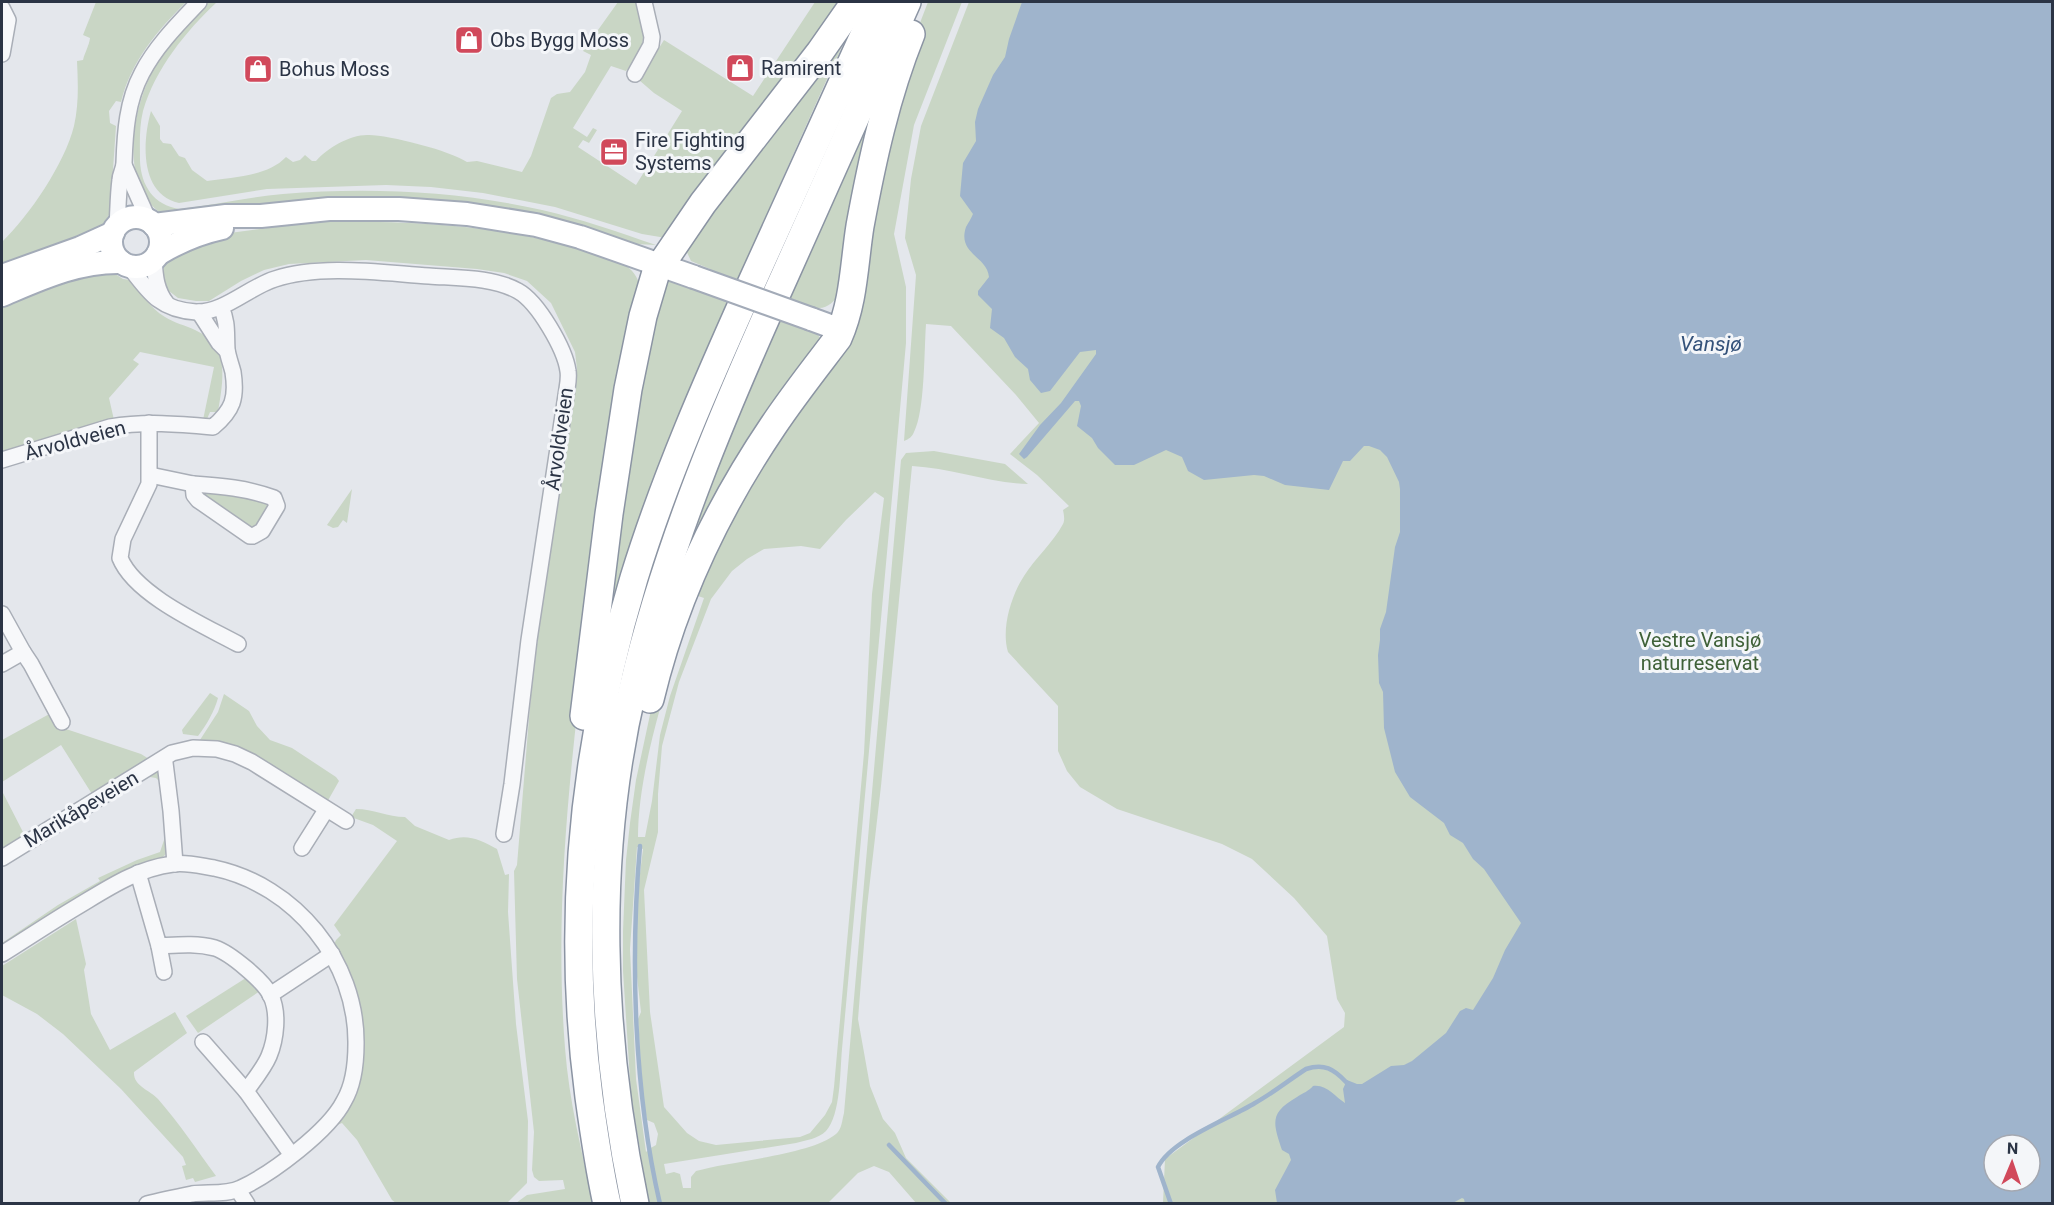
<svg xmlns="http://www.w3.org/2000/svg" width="2054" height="1205" font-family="Roboto,sans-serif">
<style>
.green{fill:#c9d6c5;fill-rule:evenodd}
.water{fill:#9fb4cc;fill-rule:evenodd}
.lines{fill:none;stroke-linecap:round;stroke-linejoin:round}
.stream{stroke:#9fb4cc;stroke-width:4.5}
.street-casing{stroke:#a9aeb7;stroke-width:18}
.primary-casing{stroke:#a3abb8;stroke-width:26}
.highway-casing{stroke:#8b94a3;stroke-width:30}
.street{stroke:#f7f8fa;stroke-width:15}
.primary{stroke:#fff;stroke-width:22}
.highway{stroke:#fff;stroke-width:27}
.primary-bridge-casing{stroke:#a3abb8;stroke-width:26;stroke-linecap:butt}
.primary-bridge{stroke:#fff;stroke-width:22}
.labels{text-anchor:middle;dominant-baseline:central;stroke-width:6;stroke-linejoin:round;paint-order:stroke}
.poi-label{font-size:20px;fill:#2b3445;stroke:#f4f6f9;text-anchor:start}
.street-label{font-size:20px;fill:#2b3445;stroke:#f4f6f9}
.park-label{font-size:20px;fill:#3f6138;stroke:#f4f6f9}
.water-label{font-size:21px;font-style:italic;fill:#34527a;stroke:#f4f6f9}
</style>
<rect width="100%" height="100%" fill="#e4e7ec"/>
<g class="green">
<path d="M96 2H186C157 31 131 61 121 102L116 101 109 111 110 123 116 126 110 213 100 230 2 268V242C29 216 65 163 74 126 79 104 78 83 77 61L83 60C85 52 89 46 90 38L83 35Z"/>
<path d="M209 2H217C186 31 155 69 143 111 139 127 140 144 140 161 141 186 154 205 179 209 214 205 248 197 283 194 369 187 458 191 542 210 581 219 618 232 656 245L636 244C565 227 490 203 417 198 331 192 247 208 162 214 117 184 133 104 156 65 170 42 190 22 209 2Z"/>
<path d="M618 2H637C645 34 649 44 626 71L611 66 573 128 587 137 593 128 597 130 589 143 583 140 578 147 636 185 682 111 654 93 639 80 664 40 753 96 815 2H846L666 238 642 234 555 207 483 193 431 187 386 185 267 189 179 203C140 194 142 143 151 111L160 126V139L163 143 171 144 179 156 185 158 192 170 207 181C232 177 267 177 286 157L293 162 300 160 305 155 312 161H316C327 148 351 134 369 135 389 135 451 151 467 162L477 161 522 172 531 156 551 98 557 94 570 92 585 72 591 55 583 51Z"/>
<path d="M928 2H962L914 125 894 234 906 287V343L842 1049C840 1070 841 1115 826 1131 818 1139 806 1140 796 1143L664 1164 666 1174 674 1172 680 1174 683 1188H691V1177L696 1171C730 1161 811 1155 836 1134 842 1129 842 1120 844 1113L901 460 906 453 934 451 1005 464 1028 484C989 483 951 468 912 466L881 786 867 907 858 1019 870 1086 883 1119 895 1133 906 1158 951 1203H916L889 1172 874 1166 858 1173 828 1203 649 1204 631 1095 623 971V931L626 860 630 823 636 780 654 696 714 550 802 398 868 231 913 41ZM875 492 884 498 872 594 864 753 834 1087 832 1102 825 1115 810 1133 800 1137 716 1145 699 1141 687 1133 664 1107 650 1012 644 890 658 832V794L662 746 679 682 711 599 732 571 747 559 764 549 801 546 820 549 846 520ZM698 596 704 598 670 696 660 735 652 801 645 837H638C638 782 658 713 674 661 681 639 687 616 698 596ZM637 847 643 849 636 906 635 959 641 1012 638 1019 643 1099 647 1120 654 1123 658 1134 656 1145 649 1149 646 1152 636 1079 630 949Z"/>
<path d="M969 2H1045L1354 456 1360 448 2052 2V1203H1163L1165 1159 1344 1027 1345 1013 1337 999 1327 936 1294 898 1252 859 1222 844 1117 809 1080 787 1067 771 1058 751V706L1008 652C1001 629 1011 596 1024 576 1035 558 1053 543 1063 524 1065 520 1064 515 1063 510L1069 506 1037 475 1010 454 1039 423 1016 395 951 326 926 324C924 351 925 411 914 432 912 437 909 439 904 441L916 275 905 238 911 179 921 126ZM1994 1145H2030V1181H1994Z"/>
<path d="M854 21C814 105 778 190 740 275 689 390 641 501 607 623L628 423 666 282 709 272 710 269 691 261 684 246Z"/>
<path d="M884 86 840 294C834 301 828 309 817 308L809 328 817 333 821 340 684 555 722 453Z"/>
<path d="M318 221C410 222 493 223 582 250 604 257 635 260 640 287 619 426 595 566 578 705 565 820 556 933 565 1048 569 1101 582 1152 593 1203H516L527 1195 565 1189 563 1180 539 1181 534 1177 532 1170 534 1132 517 979 514 871 517 865 531 694 546 570 577 369 575 352 551 303 527 281 504 273 477 269 366 260 289 264 264 270 241 281 209 301H196L178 298 169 291 164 283 163 274 164 265 171 256 222 234Z"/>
<path d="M109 270 123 279 130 280C142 292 149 308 165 317 174 323 185 325 195 330 231 346 223 381 218 412H210L207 419 203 420 214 367 140 352 133 360 139 364 109 398 114 420 84 427 2 454V303L35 288Z"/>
<path d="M352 489 347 523 343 520 338 527 333 528 327 525Z"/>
<path d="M201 492 250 494 269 504 270 511 255 531 211 505Z"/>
<path d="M210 693 218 698C214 712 207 724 198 736L183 734 182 730Z"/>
<path d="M224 694 249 711 257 726 270 740 292 748 336 777 339 781 326 804 198 743 218 712Z"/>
<path d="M53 712 61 725 66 729 141 754 149 759 92 794 61 745 2 782V740Z"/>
<path d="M151 772H157L163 775 169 847 165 855 157 862 2 949V943L58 905 100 881 98 878 137 860 160 852 165 837 161 783 156 778 143 776Z"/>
<path d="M2 791 24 834 26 835 2 854Z"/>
<path d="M356 809C373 809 388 817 405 817L415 826 449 840C467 833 481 840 497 849L505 875 509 874 508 912 516 1024 528 1121 527 1183 507 1203H396L392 1200 357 1140 342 1123 337 1125 336 1122 361 1064 333 947 336 940 341 935 334 925 397 841 373 825 351 817Z"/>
<path d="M76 919 86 964 84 970 91 1014 110 1050 175 1012 187 1033 134 1072C133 1086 150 1090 158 1099 179 1123 197 1150 216 1176L195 1182 193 1178 186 1180 182 1166 186 1165 183 1157 121 1089 63 1034 37 1014 2 995V966Z"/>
<path d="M249 976 260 991 198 1033 186 1016Z"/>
</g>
<path class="water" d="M1022 2H2052V1203L1465 1204 1464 1199 1462 1198 1451 1204 1277 1203 1275 1190 1291 1160 1289 1154 1282 1150C1273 1123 1269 1113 1297 1097 1303 1093 1309 1091 1313 1086 1327 1084 1335 1097 1345 1103L1343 1089 1347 1080 1357 1084H1362L1391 1066 1404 1065 1412 1061 1446 1033 1460 1011 1466 1008 1473 1010 1493 978 1505 950 1521 923 1484 869 1473 859 1463 843 1450 835 1444 823 1410 797 1395 772 1384 728 1383 692 1379 683 1378 655 1380 640V629L1386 612 1395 547 1400 532V489L1399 482 1387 457 1380 450 1369 446H1364L1350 461H1343L1329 490 1285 485 1264 476 1254 475 1204 480 1188 471 1182 457 1166 450 1134 465H1115L1098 448 1092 438 1077 426 1081 406 1079 401H1075L1027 457 1024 459 1019 454 1040 425 1061 403 1096 354V350L1080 352 1050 391 1041 393 1030 380 1028 369 1015 357 1004 338 990 328 992 309 978 295V291L989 277C987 256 957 254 966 227 968 223 971 219 973 214L960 196 963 163 976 141 975 122 978 109 993 75 1005 57 1009 39ZM1994 1145H2030V1181H1994Z"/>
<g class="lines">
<g class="stream">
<path d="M640 846C630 960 634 1092 660 1204"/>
<path d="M889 1145 946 1204"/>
<path d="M1171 1204 1158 1167C1171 1140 1229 1119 1255 1103 1273 1093 1289 1080 1306 1069 1324 1063 1334 1069 1346 1082"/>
</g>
<g class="street-casing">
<g id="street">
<path d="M2 8 8 20 2 54"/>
<path d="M635 74 651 45 652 37 644 2"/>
<path d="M124 165 149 221"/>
<path d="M117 226C118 211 118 195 120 180 120 174 124 169 124 163 125 132 127 101 142 73 156 46 178 24 199 2"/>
<path d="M154 259C155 276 156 290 167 304"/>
<path d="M128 265C148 291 159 310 196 312 224 313 249 287 275 279 321 264 382 273 429 276 458 278 493 277 518 291 538 302 565 349 568 371 569 377 568 383 567 389L529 640 512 784 504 834"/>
<path d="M199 312 219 343 227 351"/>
<path d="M149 423V484L123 539 120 558C135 595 203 625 238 644"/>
<path d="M2 460 110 427C145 421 179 424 213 427 233 410 237 398 233 372 231 364 228 357 227 349 226 332 228 323 221 307"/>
<path d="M150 475 193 484"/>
<path d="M193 484C221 486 247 488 274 498L277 506 262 531 253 536H250L198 500 194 495Z"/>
<path d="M2 614 23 652 2 664"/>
<path d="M23 652 31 664 62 722"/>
<path d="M162 761 165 763 171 811 175 864"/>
<path d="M302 848 326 810"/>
<path d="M2 858 172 753 193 748 217 749 235 754 252 762 346 821"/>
<path d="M138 873 159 946C178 945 196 943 215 948 230 953 264 981 271 996 279 1013 276 1039 269 1056 264 1068 254 1080 246 1091L291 1154"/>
<path d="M159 946 164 972"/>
<path d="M2 954C26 939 50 923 75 908 107 889 135 869 173 864 187 862 201 866 214 868 295 885 357 961 356 1044 356 1064 354 1084 344 1101 329 1131 271 1174 241 1188 227 1195 207 1192 192 1194 177 1197 162 1200 147 1204"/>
<path d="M270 995 332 954"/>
<path d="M203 1042 246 1091"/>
<path d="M238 1190 247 1204"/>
</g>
</g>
<g class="primary-casing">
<g id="primary">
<circle cx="136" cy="242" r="25"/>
<path d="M154 225 226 216H261L329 209H399L467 214 536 225 580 237 694 277"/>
<path d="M158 254C178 242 199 233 222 228"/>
<path d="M2 276 80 248 113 233"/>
<path d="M2 295C40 279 78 261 121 262"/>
<path d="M811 319 841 330"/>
</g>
</g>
<g class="highway-casing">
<g id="highway">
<path d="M650 699C673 602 717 509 773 426 793 396 816 367 838 338 854 302 854 264 860 226 872 161 886 96 911 34"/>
<path d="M584 716 609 514 628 389 643 316 656 272 703 203 820 52 855 2"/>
<path d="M607 1204C599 1168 594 1133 589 1097 566 923 583 747 634 578 665 477 708 380 751 284 794 190 836 96 879 2"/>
<path d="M635 1204C600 1035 593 857 633 688 667 544 725 408 786 273 826 183 867 92 907 2"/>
</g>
</g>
<use href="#street" class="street"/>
<use href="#primary" class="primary"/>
<use href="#highway" class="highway"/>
<g class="primary-bridge-casing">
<path id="primary-bridge" d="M694 277 811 319"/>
</g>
<use href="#primary-bridge" class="primary-bridge"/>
</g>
<defs>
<g id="shop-square" transform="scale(1.5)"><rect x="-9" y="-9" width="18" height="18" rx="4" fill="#d1495b" stroke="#f4f6f9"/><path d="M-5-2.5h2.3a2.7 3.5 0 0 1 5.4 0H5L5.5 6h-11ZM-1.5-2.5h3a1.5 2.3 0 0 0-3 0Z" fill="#fff"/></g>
<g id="office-square" transform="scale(1.5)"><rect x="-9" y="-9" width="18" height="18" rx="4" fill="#d1495b" stroke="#f4f6f9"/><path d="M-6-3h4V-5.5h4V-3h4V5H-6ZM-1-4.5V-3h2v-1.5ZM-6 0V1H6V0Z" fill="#fff"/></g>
</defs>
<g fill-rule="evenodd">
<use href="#shop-square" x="469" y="40"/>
<use href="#shop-square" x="740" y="68"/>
<use href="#shop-square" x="258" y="69"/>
<use href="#office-square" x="614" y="152"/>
</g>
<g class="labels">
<g class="poi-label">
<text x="490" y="40">Obs Bygg Moss</text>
<text x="761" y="68">Ramirent</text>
<text x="279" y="69">Bohus Moss</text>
<text x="635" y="140">Fire Fighting<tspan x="635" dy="23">Systems</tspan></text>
</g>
<g class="street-label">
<text transform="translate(559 439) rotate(-82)">Årvoldveien</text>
<text transform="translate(75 440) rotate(-15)">Årvoldveien</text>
<text transform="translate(81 809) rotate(-31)">Marikåpeveien</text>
</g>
<g class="park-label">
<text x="1700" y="640">Vestre Vansjø<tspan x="1700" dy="23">naturreservat</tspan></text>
</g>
<g class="water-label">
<text x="1711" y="344">Vansjø</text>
</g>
</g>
<rect width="2054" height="1205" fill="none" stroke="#2b3445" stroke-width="6"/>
<g transform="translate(2012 1163) rotate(2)"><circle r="28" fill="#f4f6f9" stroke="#a4a8b1" stroke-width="1.5"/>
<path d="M0-4.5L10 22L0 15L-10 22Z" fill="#d1495b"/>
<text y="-9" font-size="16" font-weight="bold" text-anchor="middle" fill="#2b3445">N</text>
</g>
</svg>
